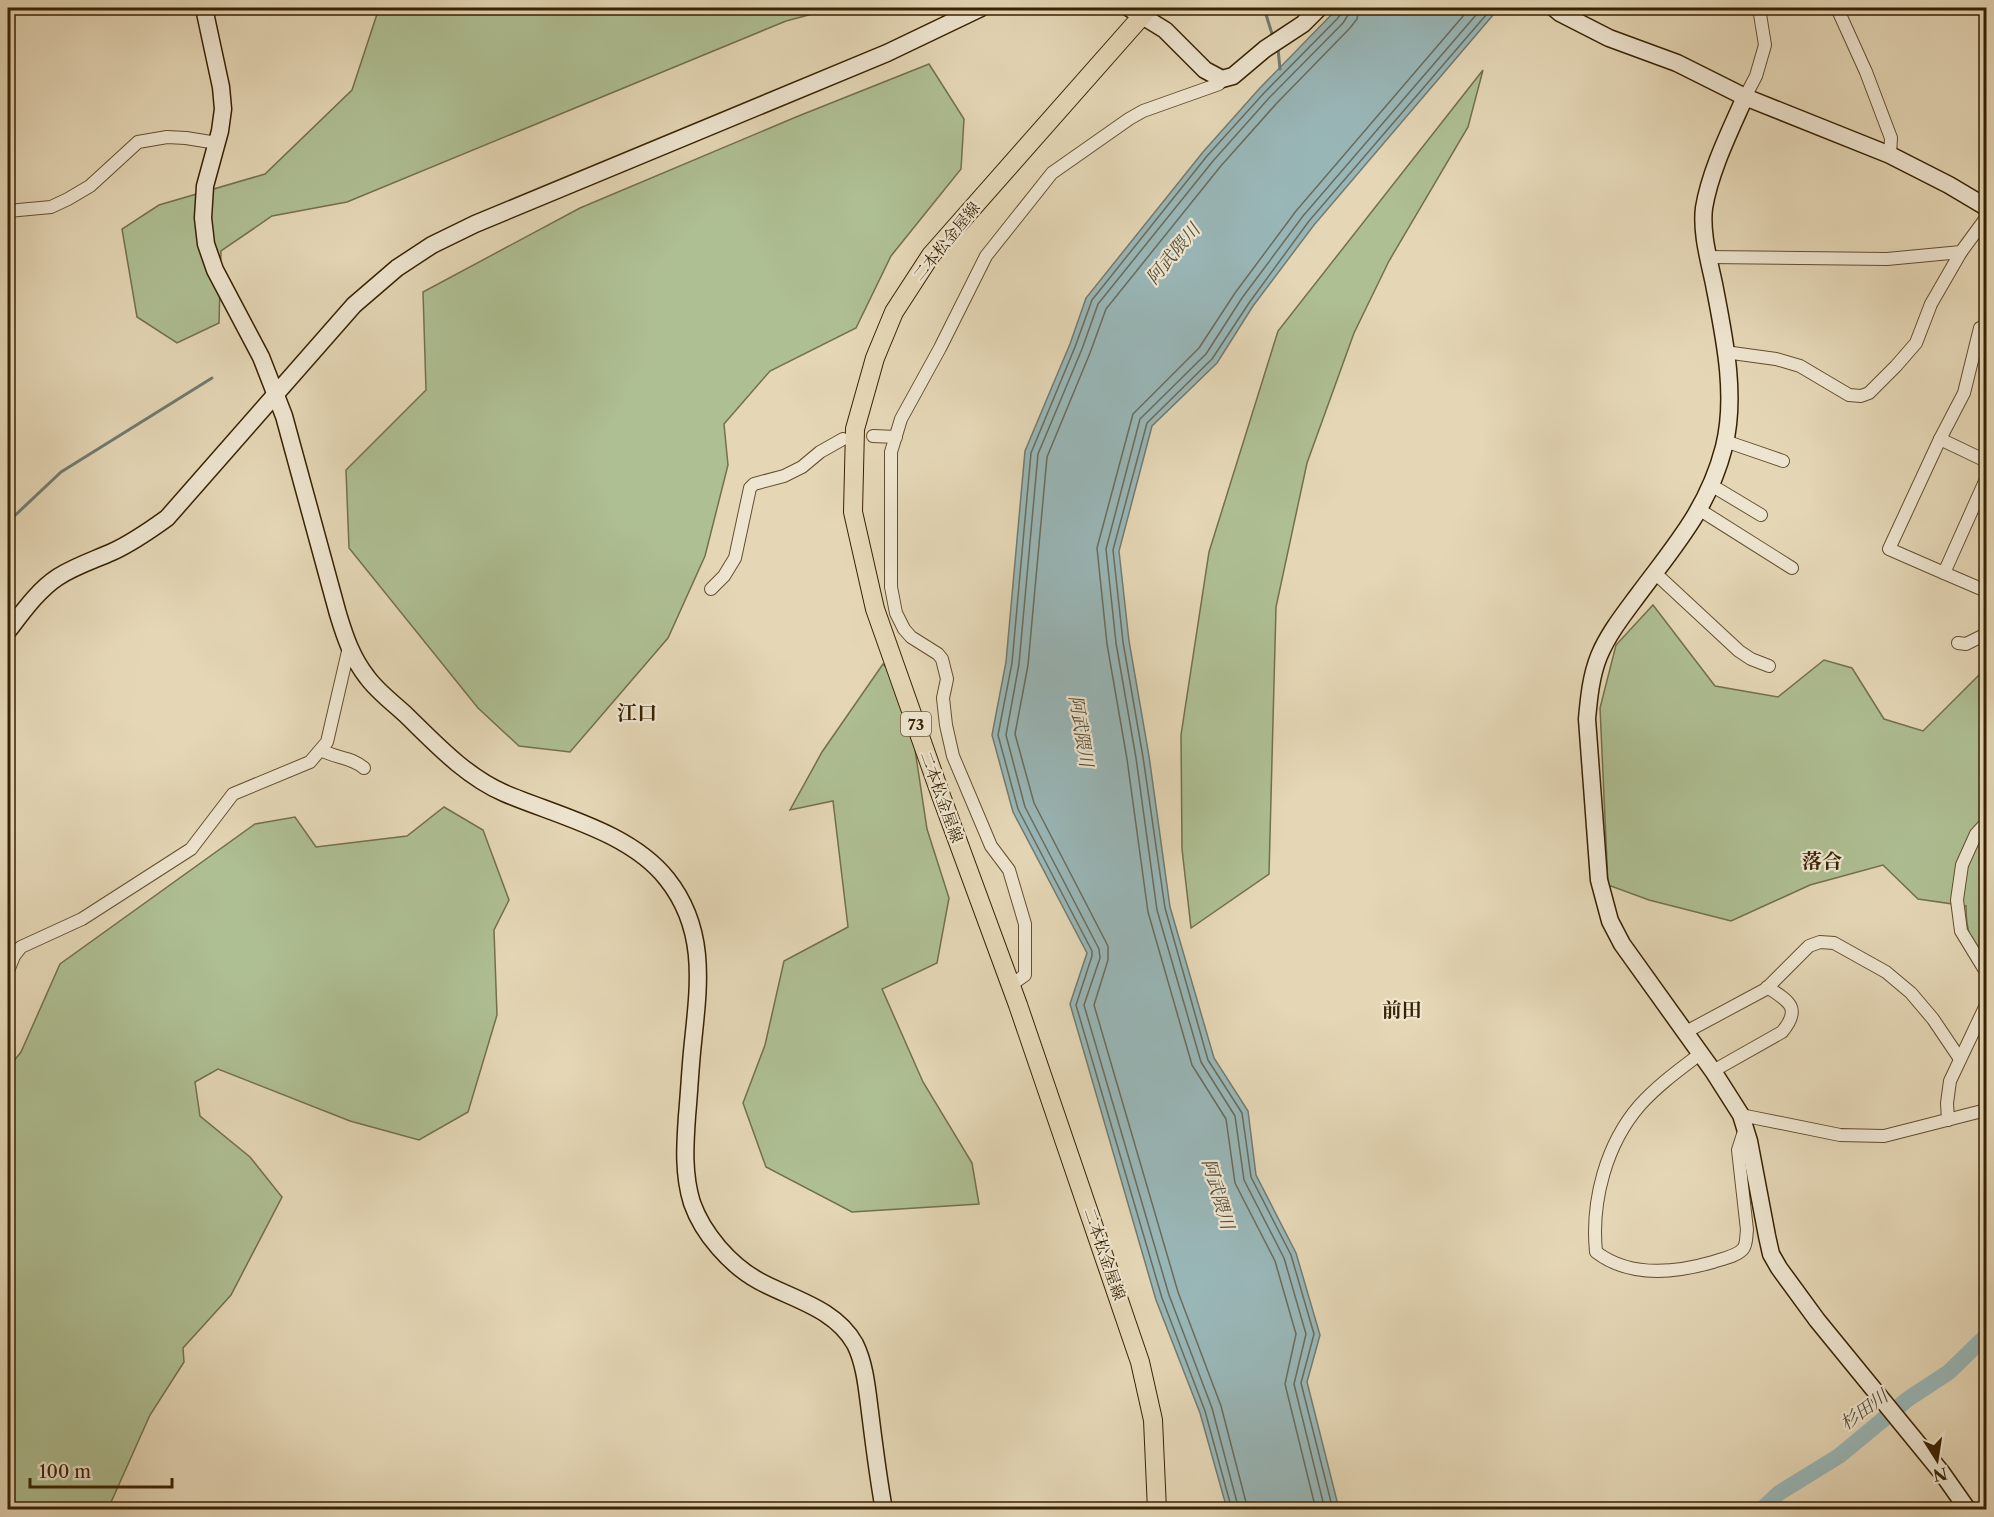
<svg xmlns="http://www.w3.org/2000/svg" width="1994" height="1517" font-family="'Libre Caslon Text','Noto Serif JP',serif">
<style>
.green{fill:#aebf93;stroke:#73704a;stroke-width:1.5}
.water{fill:#99b7b8;stroke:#727b6f;stroke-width:1.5}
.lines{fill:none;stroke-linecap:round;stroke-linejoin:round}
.shore{stroke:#686c5c;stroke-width:1.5}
.stream{stroke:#727b6f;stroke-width:3}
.river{stroke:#99b7b8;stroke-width:16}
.street-casing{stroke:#634f2e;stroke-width:14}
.secondary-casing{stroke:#382201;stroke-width:19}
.primary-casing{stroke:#382201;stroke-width:20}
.street{stroke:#eee5d0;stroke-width:12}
.secondary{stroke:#eee5d0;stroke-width:16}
.primary{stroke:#e5d7b6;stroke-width:18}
.labels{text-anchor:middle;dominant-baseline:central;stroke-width:4.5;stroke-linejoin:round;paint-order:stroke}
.shield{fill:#eee5d0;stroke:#6f5c3f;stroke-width:1.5}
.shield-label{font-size:15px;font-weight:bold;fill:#382201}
.street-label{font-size:16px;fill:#382201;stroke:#eee5d0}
.water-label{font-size:18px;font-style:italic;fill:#554f38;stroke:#eee5d0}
.quarter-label{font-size:20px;font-weight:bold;fill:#382201;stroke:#eee5d0}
</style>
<rect width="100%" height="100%" fill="#e5d7b6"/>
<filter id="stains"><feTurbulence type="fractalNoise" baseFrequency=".00333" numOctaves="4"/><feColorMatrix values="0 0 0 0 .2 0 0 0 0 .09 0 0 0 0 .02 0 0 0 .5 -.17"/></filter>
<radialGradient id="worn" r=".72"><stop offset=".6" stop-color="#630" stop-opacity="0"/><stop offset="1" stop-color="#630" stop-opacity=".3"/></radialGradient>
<g class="green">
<path d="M379 8H835L786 21 347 202 272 216 221 251 219 323 177 343 137 317 122 229 159 205 265 174 352 90Z"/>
<path d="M929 64 964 119 961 169 891 256 856 328 770 371 724 424 728 465 705 556 668 638 570 752 519 746 478 708 349 548 346 470 426 390 423 292 580 208 796 117Z"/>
<path d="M1483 70 1468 127 1389 261 1354 333 1307 463 1276 607 1269 874 1191 928 1182 849 1181 735 1209 552 1278 331Z"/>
<path d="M1653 605 1715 686 1778 697 1824 660 1852 668 1884 719 1923 731 1986 668V961C1970 942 1966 931 1966 906L1918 899 1883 865 1810 885 1731 921 1649 900 1608 885 1600 708 1616 645Z"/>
<path d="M883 664 906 690 927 829 949 898 937 963 882 989 923 1082 972 1163 979 1204 852 1212 766 1167 743 1103 765 1045 784 961 848 927 833 801 790 810 822 752Z"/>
<path d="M444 807 483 830 509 900 494 930 497 1015 468 1112 419 1140 350 1121 218 1069 195 1082 200 1116 250 1157 282 1197 231 1295 183 1348 184 1362 150 1415 108 1509H8V1068L21 1052 60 964 255 824 295 817 316 847 407 836Z"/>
</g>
<path class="water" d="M1338 8H1499L1314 225 1253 306 1217 363 1152 426 1119 551 1129 641 1149 756 1170 907 1214 1058 1248 1111 1256 1175 1296 1253 1320 1335 1307 1382 1339 1509H1227L1200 1413 1156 1300 1070 1004 1087 953 1013 812 992 735 1006 662 1025 451 1070 344 1086 298 1203 152 1259 89Z"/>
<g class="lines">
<g class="shore">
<path d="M1232 1510 1205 1411 1162 1298 1076 1005 1092 956V951L1018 809 998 735 1012 663 1031 453 1075 347 1092 300 1207 156 1264 93 1338 18 1342 12V8"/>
<path d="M1239 1510 1212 1408 1169 1295 1084 1005 1100 958 1099 949 1025 807 1006 735 1019 664 1038 454 1082 349 1098 304 1213 161 1269 98 1343 23 1348 15 1350 8"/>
<path d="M1248 1510 1221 1406 1178 1292 1094 1005 1108 960V946L1034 803 1015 734 1028 665 1047 457 1090 353 1106 309 1220 167 1276 104 1350 28 1357 19 1359 8"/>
<path d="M1316 1510 1285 1384 1296 1334 1275 1261 1235 1183 1226 1119 1192 1065 1148 912 1127 759 1107 644 1097 548 1133 414 1199 348 1235 293 1296 211 1470 8"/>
<path d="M1325 1510 1294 1384 1306 1334 1284 1258 1244 1180 1235 1116 1201 1062 1157 910 1136 758 1116 643 1106 549 1140 419 1206 354 1242 298 1303 216 1482 8"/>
<path d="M1333 1510 1301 1383 1314 1334 1291 1255 1251 1177 1242 1113 1208 1060 1165 908 1143 757 1123 642 1113 550 1147 423 1212 359 1249 303 1309 221 1492 8"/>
</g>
<g class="stream">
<path d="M1264 8 1273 37"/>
<path d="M1278 49 1280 69"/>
<path d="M8 522 61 472 212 378"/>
</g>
<path class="river" d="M1761 1510 1779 1493 1839 1456 1908 1399 1949 1372 1986 1336"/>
<g class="street-casing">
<g id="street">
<path d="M1837 8 1866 72 1891 138 1890 155"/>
<path d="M1745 97 1756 76 1765 45 1759 8"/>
<path d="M8 211 51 207 68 199 90 186 138 142 167 137 186 138 217 143"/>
<path d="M1708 257 1887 259 1961 252 1986 218"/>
<path d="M1986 331 1980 328 1964 393 1940 439 1889 549 1944 573 1986 479"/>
<path d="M1725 352 1776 359 1800 366 1849 395 1861 396 1869 393 1896 366 1916 343 1931 304 1961 252"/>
<path d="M873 436 896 437"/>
<path d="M1940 439 1986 461"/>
<path d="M1725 441 1783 461"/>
<path d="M1711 485 1761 515"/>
<path d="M1700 510 1792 568"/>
<path d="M1655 573 1739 651 1751 659 1769 666"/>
<path d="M1944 573 1986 591"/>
<path d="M711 589 724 576 735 558 750 488 754 484 784 476 802 467 820 452 843 439"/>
<path d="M1958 643 1966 644 1986 634"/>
<path d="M321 750C335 758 352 757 364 768"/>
<path d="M1986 823 1976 834 1962 865 1957 900 1961 931 1986 972"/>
<path d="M8 971 14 956 21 947 82 919 191 849 233 794 310 762 327 742 349 647"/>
<path d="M1011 985 1025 975V924L1009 870 991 846 953 756 946 725 943 698 947 679 942 659 938 654 911 637 904 629 896 613 891 587V452L901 419 940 348 986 256 1052 173 1129 119 1143 111 1219 84 1222 79"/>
<path d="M1684 1033 1766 989 1809 946 1820 942 1834 943 1886 972 1911 993 1933 1019 1960 1059"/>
<path d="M1700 1054C1679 1070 1658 1085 1640 1105 1606 1144 1591 1201 1596 1252 1630 1278 1675 1273 1713 1262 1722 1259 1737 1256 1743 1249 1747 1244 1746 1236 1747 1230L1738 1150 1745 1128"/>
<path d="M1713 1071 1782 1032C1802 1008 1789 1001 1767 987"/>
<path d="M1741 1115 1840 1135 1884 1136 1986 1110"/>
<path d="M1948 1120 1947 1103 1950 1081 1986 1005"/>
</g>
</g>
<g class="secondary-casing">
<g id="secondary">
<path d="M204 8 221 87 223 109 220 131 205 186 203 218 206 244 215 270 261 357 284 416 338 614C345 637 352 658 367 677 377 691 392 702 405 714 435 743 465 776 504 793 558 816 630 832 667 879 709 932 698 990 692 1052 690 1073 689 1095 687 1116 685 1145 683 1174 692 1203 703 1234 730 1265 759 1281 792 1299 835 1308 855 1344 865 1364 867 1389 870 1412 874 1444 878 1477 884 1510"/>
<path d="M1129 8 1165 30 1205 70 1222 79 1233 76 1265 49 1303 24 1319 8"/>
<path d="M1554 8 1560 13 1609 38 1677 63 1745 97 1890 155 1949 185 1986 207"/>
<path d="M1745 97C1730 131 1710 171 1704 208 1701 233 1709 260 1714 284 1724 336 1737 395 1724 447 1708 509 1675 545 1638 595 1624 614 1608 634 1599 656 1591 676 1589 697 1587 719L1599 880 1610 921 1622 944 1713 1071 1741 1115 1749 1141 1767 1236 1771 1254 1779 1268 1817 1320 1942 1473 1968 1510"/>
<path d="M8 631C22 613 38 590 58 577 75 566 94 560 112 552 132 543 149 531 167 518L354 305 397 268 432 245 475 224 887 53 981 8"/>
</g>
</g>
<g class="primary-casing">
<path id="primary" d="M1149 8 931 255 894 312 875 358 855 429 853 512 875 609 940 793 1018 1005 1140 1362 1153 1420 1157 1510"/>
</g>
<use href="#street" class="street"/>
<use href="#secondary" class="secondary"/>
<use href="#primary" class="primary"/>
</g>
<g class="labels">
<rect class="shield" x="901" y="712" width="30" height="24" rx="4.5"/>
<g class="shield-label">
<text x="916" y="724">73</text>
</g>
<g class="street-label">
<text transform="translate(946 241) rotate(-51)">二本松金屋線</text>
<text transform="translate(942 797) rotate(70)">二本松金屋線</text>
<text transform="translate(1105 1254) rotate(71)">二本松金屋線</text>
</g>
<g class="water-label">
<text transform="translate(1173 254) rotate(-50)">阿武隈川</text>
<text transform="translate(1081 731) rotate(81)">阿武隈川</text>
<text transform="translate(1218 1194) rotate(74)">阿武隈川</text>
<text transform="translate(1864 1410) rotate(-36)">杉田川</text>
</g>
<g class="quarter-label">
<text x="637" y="713">江口</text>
<text x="1822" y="861">落合</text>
<text x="1402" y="1010">前田</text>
</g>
</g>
<rect width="1994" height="1517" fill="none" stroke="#e5d7b6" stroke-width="30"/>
<rect x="9" y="9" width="1976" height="1499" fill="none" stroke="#382201" stroke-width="3"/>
<rect x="15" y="15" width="1964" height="1487" fill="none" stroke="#382201" stroke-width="1.5"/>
<g transform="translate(1937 1460) rotate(168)" stroke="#eee5d0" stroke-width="4.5" paint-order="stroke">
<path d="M0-4.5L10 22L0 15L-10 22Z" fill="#382201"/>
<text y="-9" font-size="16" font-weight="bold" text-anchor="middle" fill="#382201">N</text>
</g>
<path d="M30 1478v9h142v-9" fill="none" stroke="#382201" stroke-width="3"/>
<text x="39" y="1478" font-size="18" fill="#382201" stroke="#eee5d0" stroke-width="4.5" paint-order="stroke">100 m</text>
<rect width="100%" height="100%" filter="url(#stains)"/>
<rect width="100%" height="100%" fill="url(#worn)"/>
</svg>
